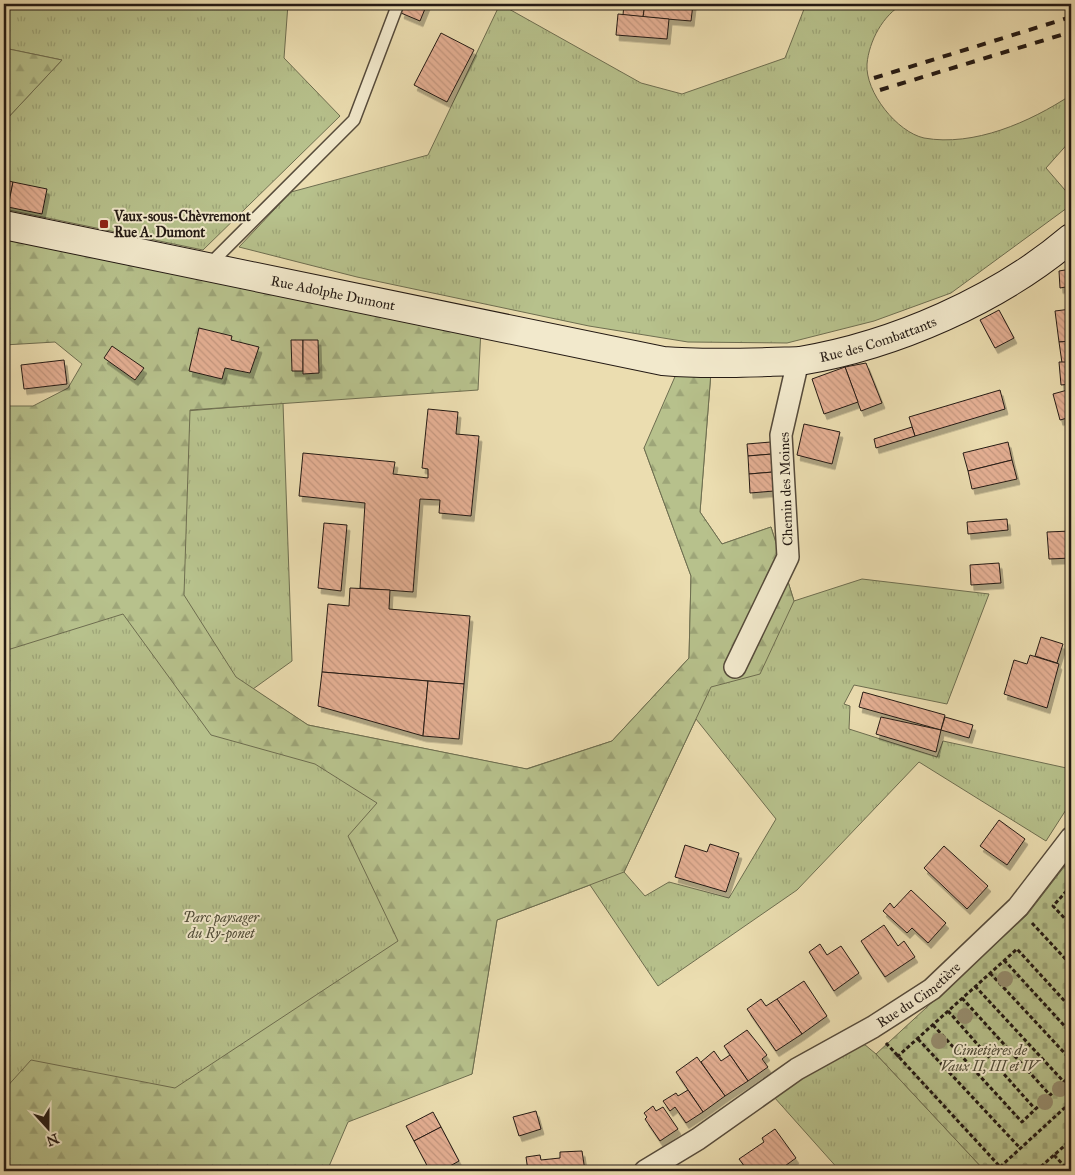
<svg xmlns="http://www.w3.org/2000/svg" width="1075" height="1175" font-family="'IM FELL Great Primer',serif">
<style>
.grass{fill:url(#grass-tufts);stroke:#6e6e50;fill-rule:evenodd}
.forest{fill:url(#forest-firs);stroke:#6e6e50}
.cemetery{fill:url(#cemetery-stones);stroke:#6e6e50}
.building{fill:url(#building-back-hatch);stroke:#241a14;filter:url(#shadow)}
.lines{fill:none;stroke-linecap:round;stroke-linejoin:round}
.lane-casing{stroke:#564b3b;stroke-width:14}
.street-casing{stroke:#564b3b;stroke-width:24}
.secondary-casing{stroke:#241a14;stroke-width:30}
.path{stroke:#241a14;stroke-width:3;stroke-dasharray:4 2.5;stroke-linecap:butt}
.lane{stroke:#f2e9cc;stroke-width:11}
.street{stroke:#f2e9cc;stroke-width:21}
.secondary{stroke:#f2e9cc;stroke-width:28}
.rail{stroke:#241a14;stroke-width:4;stroke-dasharray:9 9;stroke-linecap:butt}
.tree{fill:#968d6e}
.poi-dot{fill:#8f2418;stroke:#f2e9cc;stroke-width:2}
.labels{text-anchor:middle;dominant-baseline:central;stroke-width:4;stroke-linejoin:round;paint-order:stroke}
.poi-label{font-size:14px;font-weight:bold;fill:#241a14;stroke:#f2e9cc;text-anchor:start}
.street-label{font-size:14px;fill:#241a14;stroke:#f2e9cc}
.park-label{font-size:14px;font-style:italic;fill:#504c38;stroke:#f2e9cc}
</style>
<defs>
<pattern id="grass-tufts" width="24" height="20" patternUnits="userSpaceOnUse" patternTransform="scale(1.25)"><rect width="24" height="20" fill="#b7c18c"/><path d="M3 7l-1-3M5 7V3M7 7l1-3M15 17l-1-3M17 17v-4M19 17l1-3" fill="none" stroke="#9da578"/></pattern>
<pattern id="forest-firs" width="22" height="20" patternUnits="userSpaceOnUse" patternTransform="scale(1.25)"><rect width="22" height="20" fill="#b7c18c"/><path d="M5 1l3.5 6h-7zM16 11l3.5 6h-7z" fill="#9da578"/></pattern>
<pattern id="cemetery-stones" width="16" height="16" patternUnits="userSpaceOnUse" patternTransform="scale(1.25)"><rect width="16" height="16" fill="#b7c18c"/><path d="M2 7V4a2 2 0 0 1 4 0v3zM10 15v-3a2 2 0 0 1 4 0v3z" fill="#9da578"/></pattern>
<pattern id="building-back-hatch" width="6" height="6" patternUnits="userSpaceOnUse" patternTransform="scale(1.25)"><rect width="6" height="6" fill="#e4af93"/><path d="M-1 5l2 2M0 0l6 6M5-1l2 2" fill="none" stroke="#c3967e"/></pattern>
<filter id="shadow"><feDropShadow dx="3" dy="5.5" stdDeviation="0" flood-color="#0004"/></filter>
</defs>
<rect width="100%" height="100%" fill="#ebddb0"/>
<filter id="stains"><feTurbulence type="fractalNoise" baseFrequency=".004" numOctaves="4"/><feColorMatrix values="0 0 0 0 .2 0 0 0 0 .09 0 0 0 0 .02 0 0 0 .5 -.17"/></filter>
<radialGradient id="worn" r=".72"><stop offset=".6" stop-color="#630" stop-opacity="0"/><stop offset="1" stop-color="#630" stop-opacity=".3"/></radialGradient>
<g class="grass">
<path d="M4 4H288L284 58 340 116 203 250 4 209V122L62 60 4 48Z"/>
<path d="M500 4 641 83 682 94 785 58 806 4H903C883 15 869 41 867 64 865 92 897 132 924 138 974 147 1030 122 1071 95V140L1046 168 1071 197V205L951 293 874 321 787 343 688 342 589 326 357 277 239 247 291 192 428 155Z"/>
<path d="M711 372 700 512 722 544 771 527 794 601 862 579 989 594 947 704 854 685 844 704 850 706 849 729 937 757 943 741 1071 769V802L1046 841 919 762 797 890 658 986 590 885 497 920 472 1074 4 1171V426L283 403 292 661 253 689 308 725 526 769 612 741 689 658 691 576 644 448ZM696 719 776 819 729 898 669 882 645 896 624 872Z"/>
<path d="M858 1039 876 1054 985 1171H840L774 1097Z"/>
</g>
<g class="forest">
<path d="M4 48 62 60 4 122Z"/>
<path d="M4 234 481 328 478 390 190 410 184 595 236 677 308 725 527 769 612 741 689 658 691 576 644 448 677 372H711L700 512 722 544 771 527 794 601 760 674 711 687 624 872 497 920 472 1074 348 1122 327 1171H4V1090L31 1060 175 1088 398 941 348 836 377 803 315 764 211 735 123 614 4 651V406H33L68 388 82 364 55 342 4 345Z"/>
</g>
<path class="cemetery" d="M1071 858V1171H985L876 1054 1027 915Z"/>
<g class="building">
<path d="M404 4H427L420 21 401 13Z"/>
<path d="M624 4H645L643 17 623 15Z"/>
<path d="M645 4H693L691 21 643 17Z"/>
<path d="M618 14 669 19 667 39 616 35Z"/>
<path d="M441 33 474 50 447 102 414 85Z"/>
<path d="M4 180 13 182 8 207 4 206Z"/>
<path d="M13 182 47 189 42 214 8 207Z"/>
<path d="M1071 269V286L1060 288 1059 271Z"/>
<path d="M1071 309V341L1059 342 1055 311Z"/>
<path d="M999 310 1014 338 995 348 980 320Z"/>
<path d="M199 328 232 336 231 340 259 347 250 373 225 368 222 379 189 371Z"/>
<path d="M291 340H303V371H292Z"/>
<path d="M303 340H318L319 373 303 374Z"/>
<path d="M1071 341V362L1062 363 1059 342Z"/>
<path d="M112 346 144 368 135 380 104 358Z"/>
<path d="M64 360 67 384 24 389 21 365Z"/>
<path d="M1059 362H1071V384L1061 385Z"/>
<path d="M866 363 882 403 861 411 845 367Z"/>
<path d="M845 367 858 402 824 414 812 379Z"/>
<path d="M1071 389V417L1060 420 1053 394Z"/>
<path d="M1000 390 1005 409 915 436 909 417Z"/>
<path d="M428 409 458 412 456 434 479 436 471 516 439 513 440 500 420 499 413 592 360 588 365 503 299 496 303 453 395 462 393 474 428 478V469L422 468Z"/>
<path d="M804 424 840 432 832 464 797 455Z"/>
<path d="M912 427 915 436 876 448 874 439Z"/>
<path d="M771 442 772 454 748 456 747 444Z"/>
<path d="M1008 442 1012 460 968 471 963 453Z"/>
<path d="M772 454 773 472 749 474 748 456Z"/>
<path d="M1012 460 1017 479 972 489 968 471Z"/>
<path d="M773 472 774 491 750 493 749 474Z"/>
<path d="M1007 519 1008 530 968 534 967 522Z"/>
<path d="M324 523 347 525 341 591 318 588Z"/>
<path d="M1071 531V558L1049 559 1047 532Z"/>
<path d="M999 563 1001 583 971 585 970 565Z"/>
<path d="M350 588 390 590 389 609 470 616 464 684 322 672 328 604 349 606Z"/>
<path d="M1041 637 1063 644 1057 663 1035 656Z"/>
<path d="M1030 655 1059 664 1047 708 1004 694 1014 660 1027 664Z"/>
<path d="M322 672 428 681 423 736 318 706Z"/>
<path d="M428 681 464 684 459 739 423 736Z"/>
<path d="M863 692 945 715 941 730 859 707Z"/>
<path d="M881 717 941 730 936 752 876 734Z"/>
<path d="M945 717 973 725 969 738 941 730Z"/>
<path d="M999 820 1025 839 1007 865 980 846Z"/>
<path d="M710 844 739 853 726 892 675 877 685 845 707 852Z"/>
<path d="M944 846 988 886 967 909 924 868Z"/>
<path d="M911 890 946 923 928 943 912 928 907 933 883 911 890 903 894 908Z"/>
<path d="M884 925 898 946 904 941 915 957 885 977 861 941Z"/>
<path d="M820 944 827 955 841 946 859 973 834 991 809 952Z"/>
<path d="M804 981 827 1016 802 1034 777 999Z"/>
<path d="M761 999 766 1006 777 999 802 1034 776 1051 747 1009Z"/>
<path d="M747 1030 767 1055 762 1059 768 1067 748 1081 724 1046Z"/>
<path d="M714 1051 721 1061 730 1055 748 1081 725 1096 701 1062Z"/>
<path d="M697 1057 725 1096 703 1112 676 1072Z"/>
<path d="M688 1090 703 1112 686 1123 675 1107 670 1111 663 1101 676 1093 678 1096Z"/>
<path d="M653 1106 656 1111 663 1107 678 1129 660 1141 645 1119 647 1117 644 1113Z"/>
<path d="M536 1111 541 1129 519 1136 513 1117Z"/>
<path d="M433 1112 441 1127 414 1141 406 1126Z"/>
<path d="M441 1127 459 1161 441 1171H430L414 1141Z"/>
<path d="M775 1129 796 1158 778 1171H748L739 1159 764 1142 762 1138Z"/>
<path d="M582 1151 585 1171H528L526 1157 540 1155 541 1160 560 1158V1152Z"/>
</g>
<g class="lines">
<g class="lane-casing">
<path id="lane" d="M208 266 354 120 398 4"/>
</g>
<g class="street-casing">
<g id="street">
<path d="M735 667 788 557 781 435 798 361"/>
<path id="s1" d="M645 1171 698 1139 797 1069 873 1027 932 989 1018 907 1071 838"/>
</g>
</g>
<g class="secondary-casing">
<g id="secondary">
<path id="s2" d="M4 225 663 361C699 364 733 363 769 362 779 361 790 362 800 361 895 345 998 300 1071 238"/>
</g>
</g>
<g class="path">
<path d="M1071 886 1053 906 1071 925"/>
<path d="M1032 923 1071 965"/>
<path d="M1004 960 1071 1033"/>
<path d="M990 973 1071 1060"/>
<path d="M975 986 1064 1082"/>
<path d="M962 998 1050 1095"/>
<path d="M948 1011 1035 1109"/>
<path d="M933 1025 1022 1122 1071 1075"/>
<path d="M918 1039 1020 1148"/>
<path d="M886 1043 1004 1171"/>
<path d="M897 1057 1017 949 1071 1008"/>
<path d="M1054 1155 1069 1171"/>
<path d="M1000 1167 1071 1102"/>
<path d="M1036 1171 1071 1140"/>
</g>
<use href="#lane" class="lane"/>
<use href="#street" class="street"/>
<use href="#secondary" class="secondary"/>
<g class="rail">
<path d="M874 78 1071 17"/>
<path d="M880 90 1071 32"/>
</g>
</g>
<g class="tree">
<circle cx="1005" cy="979" r="8"/>
<circle cx="965" cy="1016" r="8"/>
<circle cx="939" cy="1041" r="8"/>
<circle cx="1060" cy="1089" r="8"/>
<circle cx="1045" cy="1102" r="8"/>
</g>
<rect class="poi-dot" x="99" y="219" width="10" height="10" rx="2.5"/>
<g class="labels">
<g class="poi-label">
<text x="114" y="216">Vaux-sous-Chèvremont<tspan x="114" dy="16">Rue A. Dumont</tspan></text>
</g>
<g class="street-label">
<text stroke="none"><textPath href="#s2" startOffset="336">Rue Adolphe Dumont</textPath></text>
<text stroke="none"><textPath href="#s2" startOffset="891">Rue des Combattants</textPath></text>
<text transform="translate(786 489) rotate(-92)">Chemin des Moines</text>
<text stroke="none"><textPath href="#s1" startOffset="326">Rue du Cimetière</textPath></text>
</g>
<g class="park-label">
<text x="221" y="917">Parc paysager<tspan x="221" dy="16">du Ry-ponet</tspan></text>
<text x="990" y="1050">Cimetières de<tspan x="990" dy="16">Vaux II, III et IV</tspan></text>
</g>
</g>
<rect width="1075" height="1175" fill="none" stroke="#ebddb0" stroke-width="20"/>
<rect x="5" y="5" width="1065" height="1165" fill="none" stroke="#241a14" stroke-width="2.5"/>
<rect x="10" y="10" width="1055" height="1155" fill="none" stroke="#241a14"/>
<g transform="translate(48 1128) rotate(159)" stroke="#f2e9cc" stroke-width="4" paint-order="stroke">
<path d="M0-4L9 19L0 12L-9 19Z" fill="#241a14"/>
<text y="-8" font-size="14" font-weight="bold" text-anchor="middle" fill="#241a14">N</text>
</g>
<rect width="100%" height="100%" filter="url(#stains)"/>
<rect width="100%" height="100%" fill="url(#worn)"/>
</svg>
